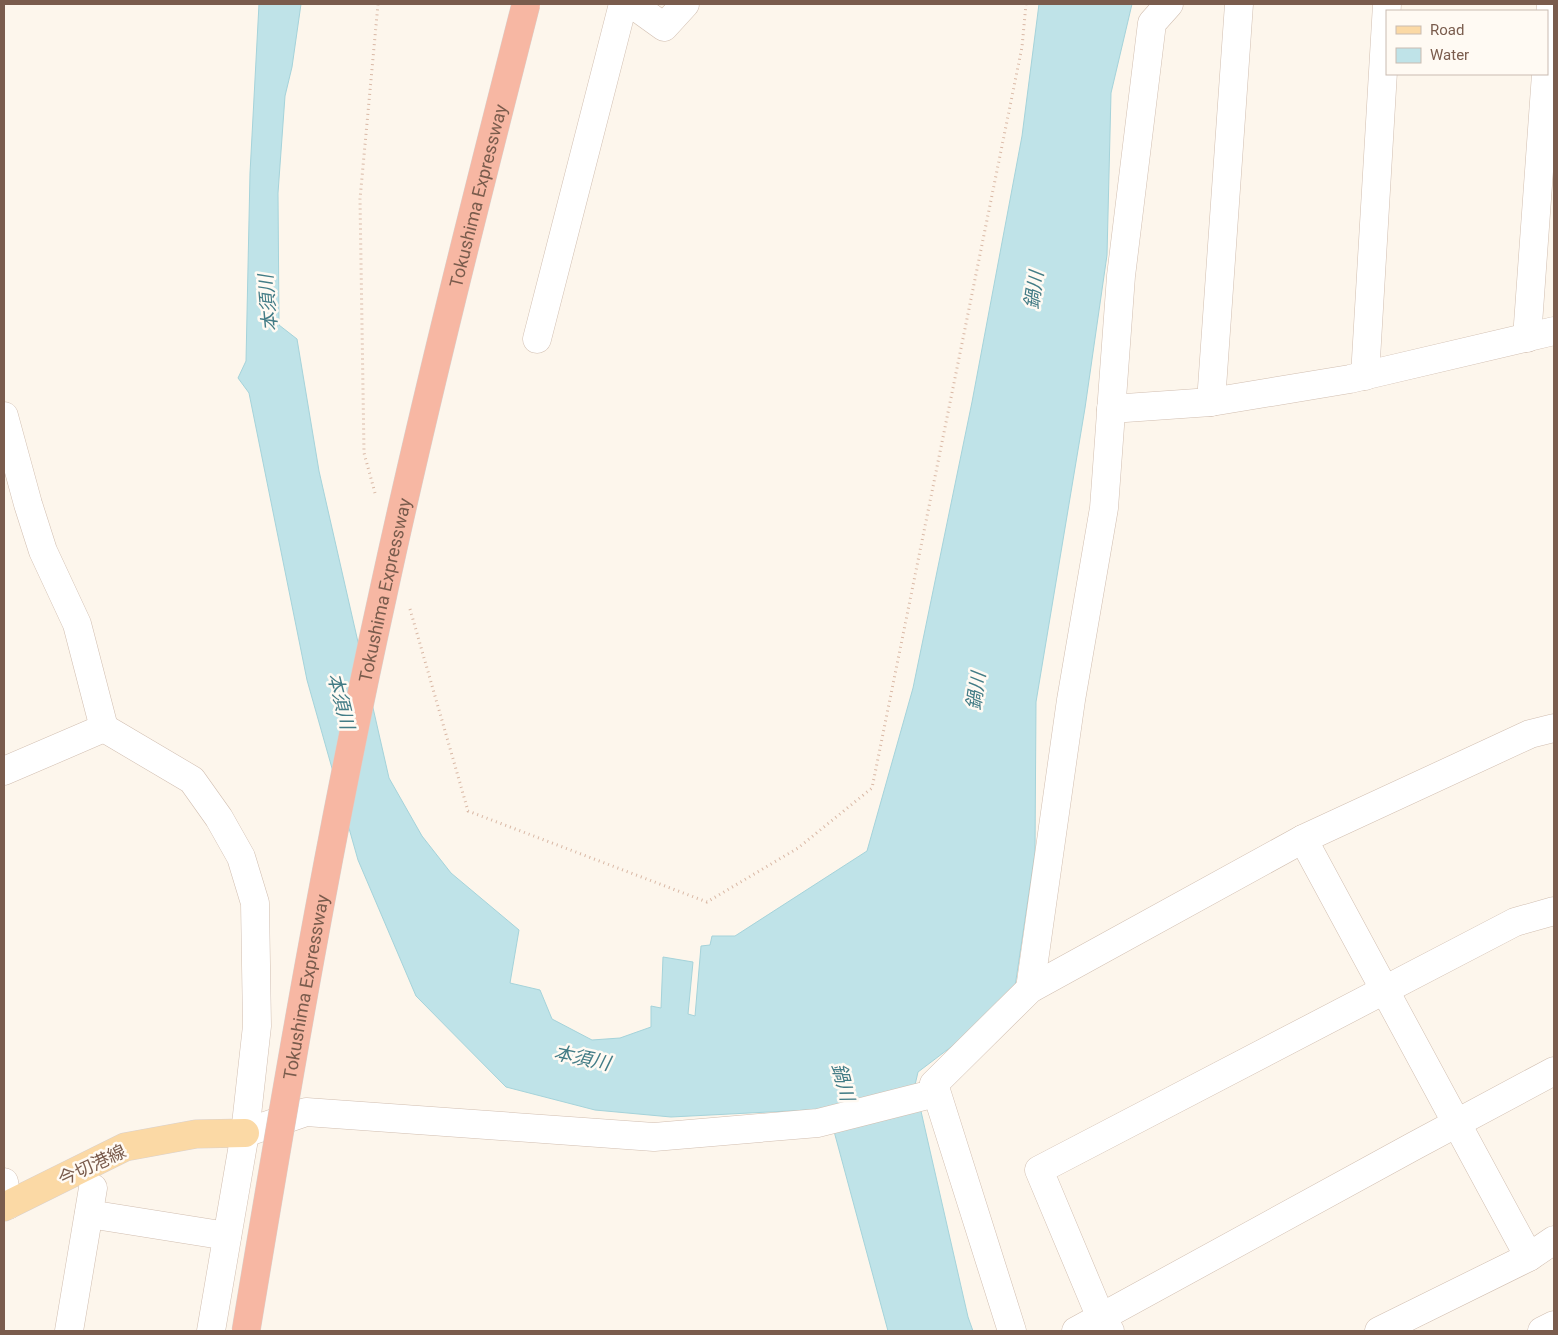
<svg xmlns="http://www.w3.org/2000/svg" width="1558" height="1335" font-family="Roboto,'Noto Sans JP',sans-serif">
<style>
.water{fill:#bfe3e8;stroke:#a5d3da}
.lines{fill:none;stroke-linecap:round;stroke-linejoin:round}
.minor-casing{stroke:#d1beb0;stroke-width:29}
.major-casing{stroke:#dad1cd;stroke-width:29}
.path{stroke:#d9b8a5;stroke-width:3;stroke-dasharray:1 4;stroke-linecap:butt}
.minor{stroke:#fff;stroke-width:28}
.major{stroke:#fbd9a5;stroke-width:28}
.highway-bridge-casing{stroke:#dad1cd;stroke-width:29;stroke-linecap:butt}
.highway-bridge{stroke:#f7b7a3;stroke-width:28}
.labels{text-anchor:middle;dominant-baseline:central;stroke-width:5;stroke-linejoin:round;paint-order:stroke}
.street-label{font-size:18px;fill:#7a5c4d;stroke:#fffaf3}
.water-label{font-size:19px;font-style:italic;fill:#437c86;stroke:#fffaf3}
</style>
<rect width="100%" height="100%" fill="#fdf6ec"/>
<path class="water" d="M259 4H301L292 67 285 96 278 193 279 325 297 339 319 471 389 778 422 836 451 873 519 930 510 983 540 990 552 1019 592 1040 620 1038 651 1027V1006L661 1008 663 957 693 962 688 1014 695 1016 701 946 710 945 712 936H735L867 851 913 688 972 402 1022 136 1039 4H1132L1111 93 1107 255 1085 408 1036 702 1035 852 1013 1000 918 1072 915 1085 968 1317 973 1331H888L828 1109 671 1117 595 1110 506 1087 416 996 358 860 307 680 249 393 238 378 246 361 250 173Z"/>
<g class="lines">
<g class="minor-casing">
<g id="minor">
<path d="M632 4 664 27 685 4"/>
<path d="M1547 65 1551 4"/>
<path d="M1527 338 1546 74"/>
<path d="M537 339 623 4"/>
<path d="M1365 376 1387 4"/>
<path d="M1211 402 1239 4"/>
<path d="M1111 409 1211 402 1350 379 1554 331"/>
<path d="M4 416 28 504 43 551 77 624 104 728 192 780 219 818 241 857 255 903 257 1026 245 1133 211 1331"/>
<path d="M4 771 104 728"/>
<path d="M1303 839 1529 1257"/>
<path d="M1030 989 1071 700 1104 508 1121 276 1152 23 1169 4"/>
<path d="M245 1133 306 1112 654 1137 818 1123 936 1093"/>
<path d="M4 1182 8 1205"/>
<path d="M89 1214 227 1236"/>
<path d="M69 1331 93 1188"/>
<path d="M1012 1331 934 1084 1030 989 1303 839 1530 734 1554 728"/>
<path d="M1076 1331 1414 1146 1554 1071"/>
<path d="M1110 1331 1101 1318 1039 1170 1515 922 1554 911"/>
<path d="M1379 1331 1529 1257 1554 1240"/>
<path d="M1542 1331 1554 1325"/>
</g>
</g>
<g class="major-casing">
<path id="major" d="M4 1207 125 1147 196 1134 245 1133"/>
</g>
<g class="path">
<path d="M375 493 364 453 360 199 378 4"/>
<path d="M410 609 468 811 707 902 798 848 872 788 1022 47 1026 4"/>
</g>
<use href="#minor" class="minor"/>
<use href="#major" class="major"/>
<g class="highway-bridge-casing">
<g id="highway-bridge">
<path id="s1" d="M246 1331C287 1084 329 838 383 594 426 396 476 200 526 4"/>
</g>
</g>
<use href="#highway-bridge" class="highway-bridge"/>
</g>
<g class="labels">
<g class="street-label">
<text stroke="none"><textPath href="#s1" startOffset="1159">Tokushima Expressway</textPath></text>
<text stroke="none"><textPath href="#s1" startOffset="754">Tokushima Expressway</textPath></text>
<text stroke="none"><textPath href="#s1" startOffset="349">Tokushima Expressway</textPath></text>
<text transform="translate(92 1165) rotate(-25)">今切港線</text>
</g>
<g class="water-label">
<text transform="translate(1034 290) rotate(-82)">鍋川</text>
<text transform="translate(268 303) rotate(-95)">本須川</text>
<text transform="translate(976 691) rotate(-82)">鍋川</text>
<text transform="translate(341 701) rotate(76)">本須川</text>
<text transform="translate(582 1058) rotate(12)">本須川</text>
<text transform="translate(843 1082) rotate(75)">鍋川</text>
</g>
</g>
<rect width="1558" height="1335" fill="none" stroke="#7a5c4d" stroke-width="10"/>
<rect x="1386" y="10" width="162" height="65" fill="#fffaf3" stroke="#cabbb1"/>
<rect x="1396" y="26" width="25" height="8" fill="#fbd9a5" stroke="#cabbb1"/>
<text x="1430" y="35" font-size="15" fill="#7a5c4d">Road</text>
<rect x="1396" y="48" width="25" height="15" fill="#bfe3e8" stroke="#cabbb1"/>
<text x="1430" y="60" font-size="15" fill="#7a5c4d">Water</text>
</svg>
